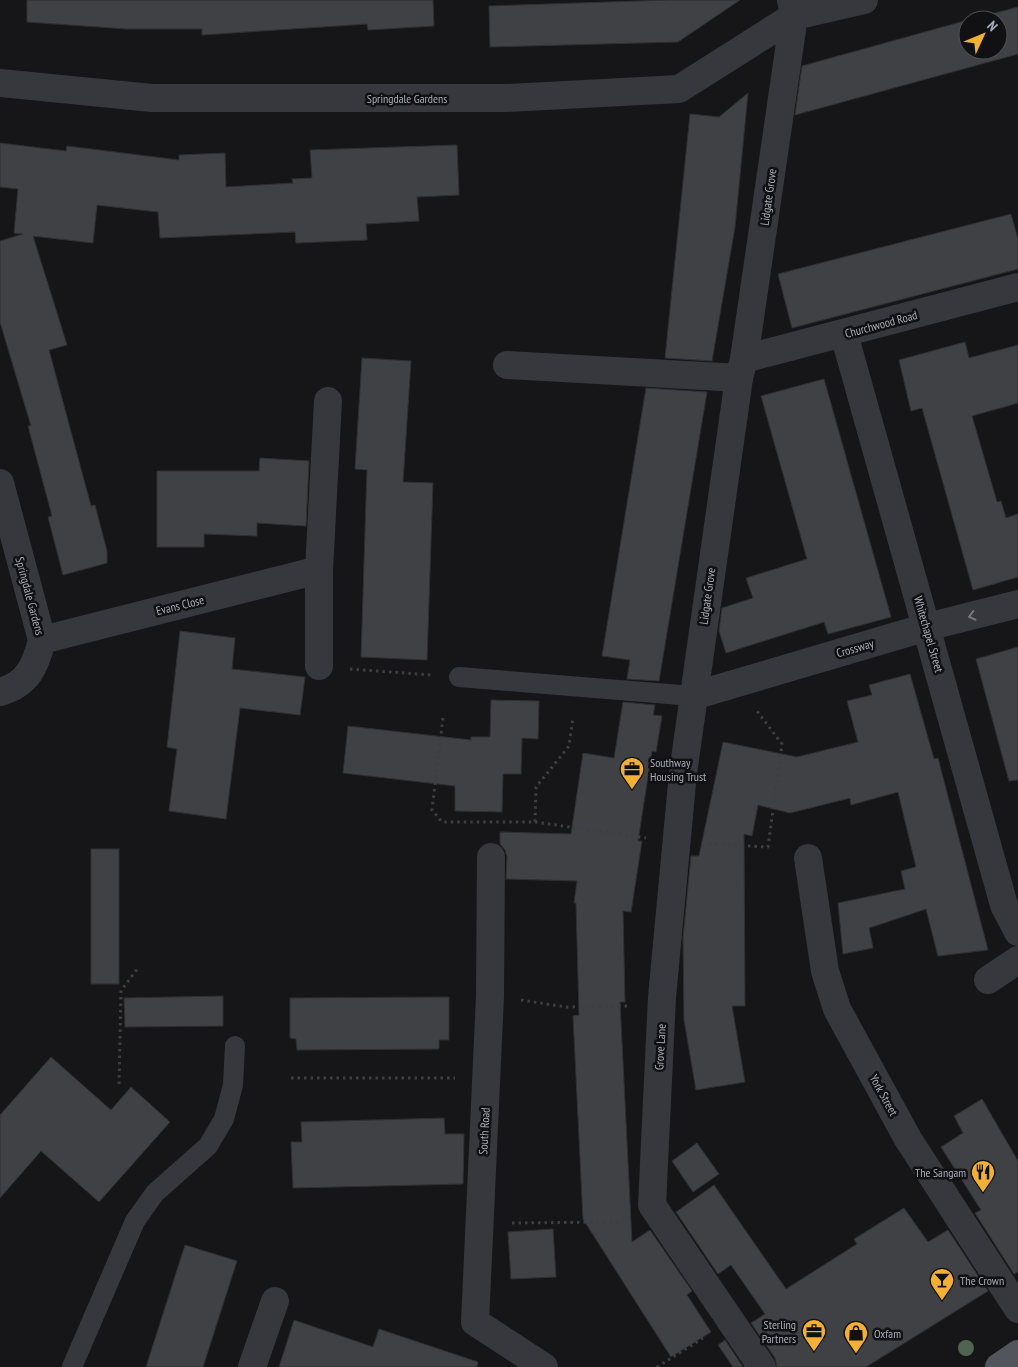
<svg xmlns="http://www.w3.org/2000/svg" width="1018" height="1367" font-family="'PT Sans Narrow',sans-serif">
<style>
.building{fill:#404145;stroke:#303034}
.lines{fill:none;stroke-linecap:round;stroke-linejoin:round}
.path{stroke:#3d3f44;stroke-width:3;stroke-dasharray:2.5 4;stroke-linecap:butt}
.lane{stroke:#37383d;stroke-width:20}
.street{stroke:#37383d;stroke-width:28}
.primary{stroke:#53555c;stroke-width:28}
.tree{fill:#506452}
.oneway{stroke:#757881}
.labels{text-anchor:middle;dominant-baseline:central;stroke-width:5;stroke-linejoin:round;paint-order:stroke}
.street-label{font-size:12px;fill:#a8adb8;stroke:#111113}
.poi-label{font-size:12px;fill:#a8adb8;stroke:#111113;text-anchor:start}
</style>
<rect width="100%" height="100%" fill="#161618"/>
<g class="building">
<path d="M27 0H433L434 26 368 30 367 24 202 35V29H127L27 22Z"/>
<path d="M668 0H740L678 42 490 47 489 6Z"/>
<path d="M1018 7V54L795 115 802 66 968 20V50H998V20H969Z"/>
<path d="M748 93 735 227 712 361 665 358 690 114 719 117Z"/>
<path d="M0 143 66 151 67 146 179 160V155L225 153 226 187 293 183 292 179 312 178 310 150 457 145 459 195 417 197 419 221 366 224 367 240 296 243 295 232 160 238 158 212 97 205 93 243 33 236 67 345 49 350 91 506 95 505 107 551V563L63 575 48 517 52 516 28 426H31L0 322V241L23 234 14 233 18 189 0 187Z"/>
<path d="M1011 214 1018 239V269L792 328 778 274Z"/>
<path d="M965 342 969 358 1018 345V403L972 416 997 502 1001 501 1006 518 1018 514V577L973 590 922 408 911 411 899 360Z"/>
<path d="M362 358 411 361 403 482 433 483 427 660 361 657 367 470 355 469Z"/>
<path d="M824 379 891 617 828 634 824 622 726 653 719 631 722 608 753 598 746 578 807 559 761 396Z"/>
<path d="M646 388 707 392 659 681 627 679 630 660 602 656Z"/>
<path d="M260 458 309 461 306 526 257 523V536L204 534V547H157V471H259Z"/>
<path d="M180 631 235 638 232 669 305 677 300 715 240 708 226 819 169 811 177 749 167 747Z"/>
<path d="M1018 647V780L1009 781 976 659Z"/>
<path d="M910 674 934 759 938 758 988 950 938 956 926 909 869 928 873 948 843 954 838 903 905 889 901 871 916 867 898 792 851 805 850 798 790 813 758 805 752 836 744 834 745 1006H732L745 1082 696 1090 684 1020 683 938 691 856H699L723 742 797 757 858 742 847 701 872 695 869 685Z"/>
<path d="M491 700 539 701 538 739 522 738 521 774H503L502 812 455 811V786L343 773 348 726 471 740V737H490Z"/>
<path d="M623 702 655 705 653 715 662 716 656 752 652 751 638 841H642L631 912 623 911 625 1002H620L632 1242 650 1230 692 1291 687 1295 711 1332 671 1357 583 1219 573 1016 579 1015 576 903H574L577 881 506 879 507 857 505 850 500 844V832L571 834 583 753 614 758Z"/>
<rect x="91" y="849" width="28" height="135"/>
<path d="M223 996V1026L125 1027 124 998Z"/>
<path d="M449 997V1040H439V1049L297 1050 296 1039 290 1038V998Z"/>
<path d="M51 1057 111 1110 131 1087 170 1122 99 1202 41 1151 0 1198V1115Z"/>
<path d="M982 1099 1018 1161V1272L1014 1274 975 1213 981 1210 941 1147 963 1133 954 1116Z"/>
<path d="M444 1118 445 1134H464L463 1184 293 1188 291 1142H302L301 1122Z"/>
<path d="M697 1143 719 1174 693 1192 672 1161Z"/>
<path d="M714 1185 786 1289 857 1244 854 1239 904 1208 928 1242 948 1230 988 1291 866 1367H777L775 1358 751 1323 765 1314 731 1265 718 1274 676 1212Z"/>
<path d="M553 1229 556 1277 511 1279 508 1232Z"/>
<path d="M185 1245 237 1261 203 1367H146Z"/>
<path d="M294 1320 373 1347 379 1329 478 1362 477 1367H279Z"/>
<path d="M725 1340 743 1367H733L718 1345Z"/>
</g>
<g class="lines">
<g class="path">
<path d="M350 669 431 675"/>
<path d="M443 718 432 810 442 822H535L536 787 569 746 573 717"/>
<path d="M535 822 646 838"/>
<path d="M709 844 768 847 782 744 757 711"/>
<path d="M521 1000 566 1007 629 1006"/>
<path d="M291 1078H455"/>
<path d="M119 1084 121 991 138 968"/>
<path d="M512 1223 620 1222 623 1220"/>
<path d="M657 1367 703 1338"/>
</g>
<g class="lane">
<path d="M459 677 693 696"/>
<path d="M72 1367 135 1221 155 1193 208 1146 224 1119 233 1085 235 1046"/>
</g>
<g class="street">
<path d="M0 83 152 98H506L679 89 794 16 864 0"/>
<path d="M844 334 1004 905 1018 932"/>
<path d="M744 359 1018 287"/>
<path d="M507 365 739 378"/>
<path d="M0 483 42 640C35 667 28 684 0 692"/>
<path d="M319 570 328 401"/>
<path d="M42 640 319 570V666"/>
<path d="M693 696 927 627 1018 604"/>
<path d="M491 857 490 996 475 1322 544 1367"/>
<path d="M808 858 825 971 837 1009 908 1139 1018 1309"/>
<path d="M988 980 1018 960"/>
<path d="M252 1367 275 1301"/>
<path d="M762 1367 652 1205 662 997 683 773 739 378 744 359 794 16 791 0"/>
</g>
<path class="primary" d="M999 1367 1018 1354"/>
</g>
<circle class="tree" cx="966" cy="1348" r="8"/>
<defs><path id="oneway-chevron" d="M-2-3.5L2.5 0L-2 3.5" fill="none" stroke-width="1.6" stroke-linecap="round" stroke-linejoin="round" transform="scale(1.25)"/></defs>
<use class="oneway" href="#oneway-chevron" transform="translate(972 616) rotate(166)"/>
<defs>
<g id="office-pin" transform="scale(1.25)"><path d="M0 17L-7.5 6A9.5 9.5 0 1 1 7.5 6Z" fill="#f2b134" stroke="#111113"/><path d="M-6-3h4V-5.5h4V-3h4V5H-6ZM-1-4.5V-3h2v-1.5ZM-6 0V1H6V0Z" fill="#111"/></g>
<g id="restaurant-pin" transform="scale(1.25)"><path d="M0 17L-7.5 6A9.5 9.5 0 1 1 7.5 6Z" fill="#f2b134" stroke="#111113"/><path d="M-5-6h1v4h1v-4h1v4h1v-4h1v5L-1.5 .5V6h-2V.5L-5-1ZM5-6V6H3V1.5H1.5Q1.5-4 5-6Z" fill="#111"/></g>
<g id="bar-pin" transform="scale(1.25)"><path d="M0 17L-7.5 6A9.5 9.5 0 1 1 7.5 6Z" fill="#f2b134" stroke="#111113"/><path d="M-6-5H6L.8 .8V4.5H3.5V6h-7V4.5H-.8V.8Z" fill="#111"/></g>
<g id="shop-pin" transform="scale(1.25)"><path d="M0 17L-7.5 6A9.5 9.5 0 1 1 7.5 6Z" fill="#f2b134" stroke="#111113"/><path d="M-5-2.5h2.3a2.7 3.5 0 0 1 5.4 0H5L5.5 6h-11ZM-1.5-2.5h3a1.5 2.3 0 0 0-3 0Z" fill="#111"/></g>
</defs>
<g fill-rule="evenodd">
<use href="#office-pin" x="632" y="769"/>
<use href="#restaurant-pin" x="983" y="1172"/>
<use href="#bar-pin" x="942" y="1280"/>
<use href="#office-pin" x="814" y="1331"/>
<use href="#shop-pin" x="856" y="1333"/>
</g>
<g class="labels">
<g class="street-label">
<text x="407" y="98">Springdale Gardens</text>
<text transform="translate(768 197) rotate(-82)">Lidgate Grove</text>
<text transform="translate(881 324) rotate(-15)">Churchwood Road</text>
<text transform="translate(30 596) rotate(75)">Springdale Gardens</text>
<text transform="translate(707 596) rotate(-82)">Lidgate Grove</text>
<text transform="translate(180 605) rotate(-14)">Evans Close</text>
<text transform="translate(929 634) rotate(74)">Whitechapel Street</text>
<text transform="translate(855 648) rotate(-16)">Crossway</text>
<text transform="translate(660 1047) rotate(-87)">Grove Lane</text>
<text transform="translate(884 1095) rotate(61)">York Street</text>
<text transform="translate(484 1131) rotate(-87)">South Road</text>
</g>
<g class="poi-label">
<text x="650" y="762">Southway<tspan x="650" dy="14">Housing Trust</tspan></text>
<text x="966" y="1172" text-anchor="end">The Sangam</text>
<text x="960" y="1280">The Crown</text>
<text x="796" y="1324" text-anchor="end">Sterling<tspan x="796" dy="14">Partners</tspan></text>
<text x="874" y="1333">Oxfam</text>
</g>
</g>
<g transform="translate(983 35) rotate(46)"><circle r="24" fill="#111113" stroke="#4d4f55"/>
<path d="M0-4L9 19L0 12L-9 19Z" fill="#f2b134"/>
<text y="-8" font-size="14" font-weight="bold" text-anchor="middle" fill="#a8adb8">N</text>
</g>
</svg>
